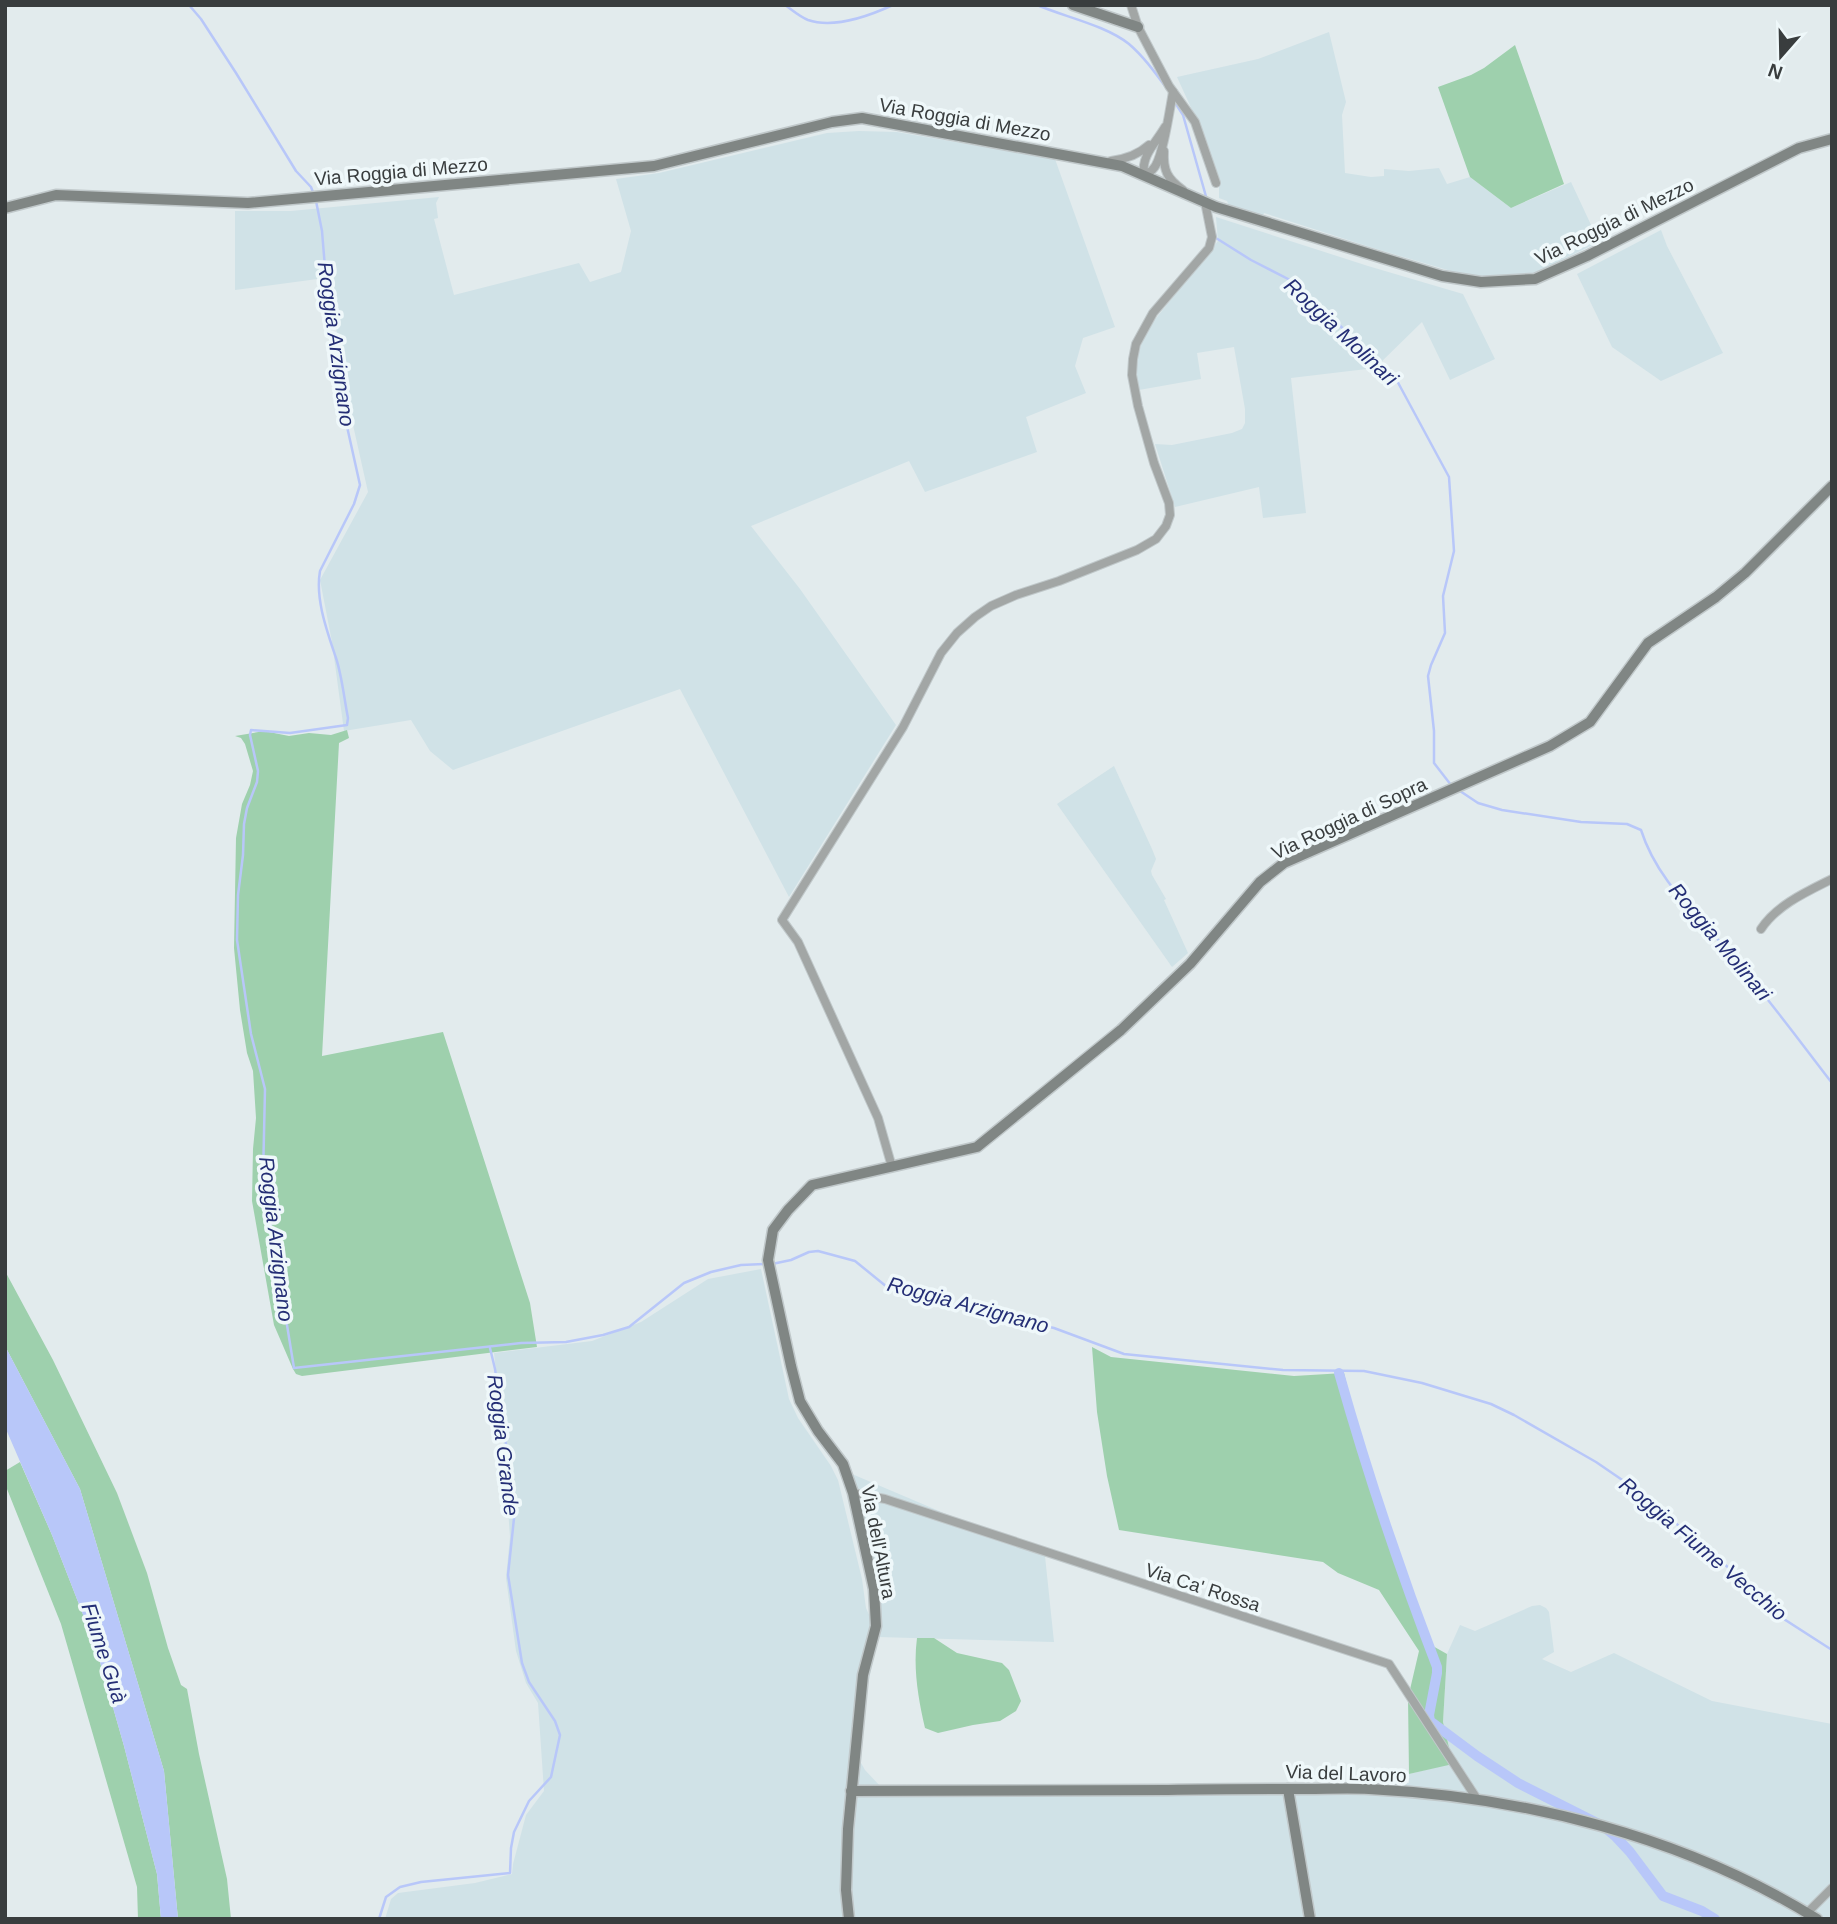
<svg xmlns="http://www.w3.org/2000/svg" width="1837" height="1924" font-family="Arial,sans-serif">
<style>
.built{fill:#d0e2e7}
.green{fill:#9ed0ad}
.water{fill:#b8c7f9}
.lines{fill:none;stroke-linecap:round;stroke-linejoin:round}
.stream{stroke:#b8c7f9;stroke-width:2.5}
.canal{stroke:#b8c7f9;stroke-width:10}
.street-casing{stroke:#c0c8ca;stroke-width:10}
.secondary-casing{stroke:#c0c8ca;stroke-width:13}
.street{stroke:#a2a6a5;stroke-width:8}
.secondary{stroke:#808684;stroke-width:10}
.labels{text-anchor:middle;stroke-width:7;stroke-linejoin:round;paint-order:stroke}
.street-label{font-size:19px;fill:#393d3e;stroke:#eff8fa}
.water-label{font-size:21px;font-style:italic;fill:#242e75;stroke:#eff8fa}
</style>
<rect width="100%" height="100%" fill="#e2ebed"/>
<g class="built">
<path d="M1329,32L1346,102L1342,115L1345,173L1371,177L1384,176V169L1409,171L1439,168L1447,184L1470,177L1511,208L1571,182L1599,242L1533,274L1506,280L1478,279L1373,248L1264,213L1262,218L1230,208L1227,201L1219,198V181L1204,136L1177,77L1258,59Z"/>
<path d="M859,131L897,132L1055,159L1115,327L1083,338L1075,366L1086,393L1026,417L1037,452L925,492L909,461L751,526L800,589L896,725L789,897L680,689L453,770L430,751L411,720L344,731L332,642L320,580L368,492L353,425L340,347L325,278L235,290V211H291L439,197L436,203L438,218L434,219L454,295L579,263L590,282L621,272L631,231L616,179L659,173L827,133Z"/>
<path d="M1216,217L1368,266L1463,294L1495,359L1450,380L1422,322L1375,368L1291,378L1306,513L1263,518L1259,487L1175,507L1155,444L1172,445L1232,433L1242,429L1245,423V409L1234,347L1197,353L1201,379L1139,390L1136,372L1137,358L1142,342L1153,322L1218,241Z"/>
<path d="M1661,230L1667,246L1723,353L1661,381L1612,347L1577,274Z"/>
<path d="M1114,766L1152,849L1156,859L1151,871L1152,875L1166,899L1164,900L1188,953L1172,967L1057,804Z"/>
<path d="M761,1269L789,1399L798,1418L831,1466L838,1480L862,1579L866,1608L878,1635L882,1622L877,1576L852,1474L1045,1556L1054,1642L878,1637L868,1684L862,1729L861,1763L865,1770L881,1787H1351L1409,1783V1774L1453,1763L1443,1722L1447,1654L1460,1625L1475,1631L1532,1606L1540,1605L1546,1608L1549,1612L1554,1652L1542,1659L1571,1672L1614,1653L1712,1701L1832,1724V1919H385L391,1899L398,1893L475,1883L512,1874L513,1864L526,1815L544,1791L538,1703L526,1683L516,1651L506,1578L510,1537L503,1438L494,1353L592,1341L641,1322L708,1279Z"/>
</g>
<g class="green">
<path d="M1515,45L1564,184L1511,208L1470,177L1438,87L1471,75L1484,68Z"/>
<path d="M347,730L349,738L339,743L322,1056L443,1032L530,1303L537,1347L302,1376L296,1374L293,1369L274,1325L252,1201L253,1149L256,1118L253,1071L247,1053L240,1010L234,948L236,838L242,804L250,785L253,771L245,744L241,738L235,736L264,731L289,736L309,733L331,735Z"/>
<path d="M5,1271L53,1360L117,1493L147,1573L168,1648L181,1685L187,1689L199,1754L227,1879L231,1919H178L164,1771L80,1489L5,1346Z"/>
<path d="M1092,1347L1111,1357L1294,1376L1344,1373L1365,1460L1431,1645L1447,1654L1443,1722L1453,1764L1409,1774L1408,1698L1419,1651L1379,1590L1338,1573L1323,1562L1119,1530L1107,1476L1097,1412Z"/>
<path d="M20,1462L52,1535L96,1648L124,1746L157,1874L161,1919H138L137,1887L61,1624L5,1484V1471Z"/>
<path d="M917,1638H934L957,1653L1002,1663L1009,1670L1021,1701L1016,1711L1000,1721L973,1725L938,1733L925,1728C918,1698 913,1668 917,1638Z"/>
</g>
<path class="water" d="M5,1346L80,1489L164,1771L178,1919H161L157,1874L124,1746L96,1648L52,1535L5,1427Z"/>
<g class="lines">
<g class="stream">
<path d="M189,5L201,19L236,73L296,171L311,187L314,195"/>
<path d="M785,5C792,10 800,17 808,20C834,29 869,16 893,5"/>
<path d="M1037,5C1065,17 1105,25 1129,44C1143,56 1154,71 1165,86"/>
<path d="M1174,101L1183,115L1207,200"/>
<path d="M316,201L322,231L331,341L338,386L360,485L354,504L320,571C315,599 327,631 336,658C342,676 344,698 348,718L347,725L290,733L251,730L250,735L258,771L257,782L247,808L244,824L243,855L238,895L237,940L251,1034L265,1089L263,1178L294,1368L521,1343L566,1342L603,1335L629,1327L684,1283L711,1272L741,1265L766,1264"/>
<path d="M1215,234L1216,238L1251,260L1292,281L1395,377L1449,477L1454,551L1443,596L1445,633L1431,665L1428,676L1434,731V763L1451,785"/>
<path d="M1460,791L1478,803L1502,810L1581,822L1627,824L1641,830C1657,880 1695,912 1728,951C1765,994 1798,1039 1832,1083"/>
<path d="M772,1264L791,1260L809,1252L818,1251L855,1261L887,1287L930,1300L1054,1328L1124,1354L1283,1370L1364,1371L1422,1383L1491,1404L1514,1415L1596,1462L1634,1488L1749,1585L1773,1612L1832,1650"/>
<path d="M379,1919L386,1897L400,1887L421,1882L510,1873L511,1848L514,1832L529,1801L551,1777L560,1735L555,1721L529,1682L522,1663L508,1575L515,1509L512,1492L507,1482V1451L495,1369L490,1348"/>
</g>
<path class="canal" d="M1339,1373C1367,1472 1400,1571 1437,1667V1673L1429,1715L1430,1721L1477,1756L1518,1783L1603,1826L1616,1837L1630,1852L1663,1896L1702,1911L1715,1919"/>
<g class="street-casing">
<g id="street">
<path d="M1131,5L1138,27L1169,86L1195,122L1216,183"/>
<path d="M1165,127C1156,143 1141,155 1144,175C1146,174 1152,171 1153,169C1163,160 1170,107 1173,92"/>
<path d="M1164,151C1163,170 1167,179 1183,190"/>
<path d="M1111,161C1126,159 1138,155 1149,145"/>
<path d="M1761,929C1777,905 1806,892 1832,879"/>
<path d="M892,1167L878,1118L798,942L782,920L903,727L941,653L957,633L975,617L991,606L1016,595L1059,581L1137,550L1156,539L1166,526L1170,515L1169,503L1154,463L1138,406L1132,375L1133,359L1136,344L1153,313L1209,248L1212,237L1205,202"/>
<path d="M853,1493L885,1499L1389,1664L1477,1799"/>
<path d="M1807,1913L1832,1888"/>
</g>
</g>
<g class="secondary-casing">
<g id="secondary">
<path d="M1073,5L1138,27"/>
<path d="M5,208L56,195L248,203L654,166L832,122L862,118L1122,166L1216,207L1442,276L1481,282L1535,279L1587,256L1799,148L1832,139"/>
<path d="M1288,1789L1310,1919"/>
<path d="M851,1791C957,1791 1063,1791 1168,1790C1214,1789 1260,1789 1306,1789C1327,1789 1348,1788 1369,1789C1525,1797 1683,1836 1817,1919"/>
<path d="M849,1919L846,1890L848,1829L863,1675L876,1626L874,1589L853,1493L843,1464L818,1431L800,1401L791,1366L768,1260L773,1230L788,1210L812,1185L977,1147L1121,1030L1190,964L1260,882L1284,863L1550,746L1590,722L1648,643L1716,597L1745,573L1832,486"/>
</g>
</g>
<use href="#street" class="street"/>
<use href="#secondary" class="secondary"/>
</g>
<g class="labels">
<g class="street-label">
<text transform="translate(965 119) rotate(10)" y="7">Via Roggia di Mezzo</text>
<text transform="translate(401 171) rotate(-5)" y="7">Via Roggia di Mezzo</text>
<text transform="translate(1614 221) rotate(-26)" y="7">Via Roggia di Mezzo</text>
<text transform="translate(1349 818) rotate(-25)" y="7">Via Roggia di Sopra</text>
<text transform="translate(879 1542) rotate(79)" y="7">Via dell'Altura</text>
<text transform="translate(1203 1587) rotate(18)" y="7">Via Ca' Rossa</text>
<text transform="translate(1346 1773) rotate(2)" y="7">Via del Lavoro</text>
</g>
<g class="water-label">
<text transform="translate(1341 332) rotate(43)" y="7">Roggia Molinari</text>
<text transform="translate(336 344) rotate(82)" y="7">Roggia Arzignano</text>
<text transform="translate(1720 942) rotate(50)" y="7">Roggia Molinari</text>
<text transform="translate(276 1239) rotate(83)" y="7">Roggia Arzignano</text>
<text transform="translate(968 1305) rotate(15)" y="7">Roggia Arzignano</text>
<text transform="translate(503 1445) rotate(83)" y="7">Roggia Grande</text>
<text transform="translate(1703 1549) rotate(40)" y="7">Roggia Fiume Vecchio</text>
<text transform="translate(104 1653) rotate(72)" y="7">Fiume Guà</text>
</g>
</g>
<rect width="1837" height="1924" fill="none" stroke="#393d3e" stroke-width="14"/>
<g transform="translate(1781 56) rotate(200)" stroke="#eff8fa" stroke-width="5" paint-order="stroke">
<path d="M0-5L12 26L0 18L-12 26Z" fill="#393d3e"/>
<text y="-10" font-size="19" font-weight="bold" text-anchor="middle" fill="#393d3e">N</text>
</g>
</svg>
